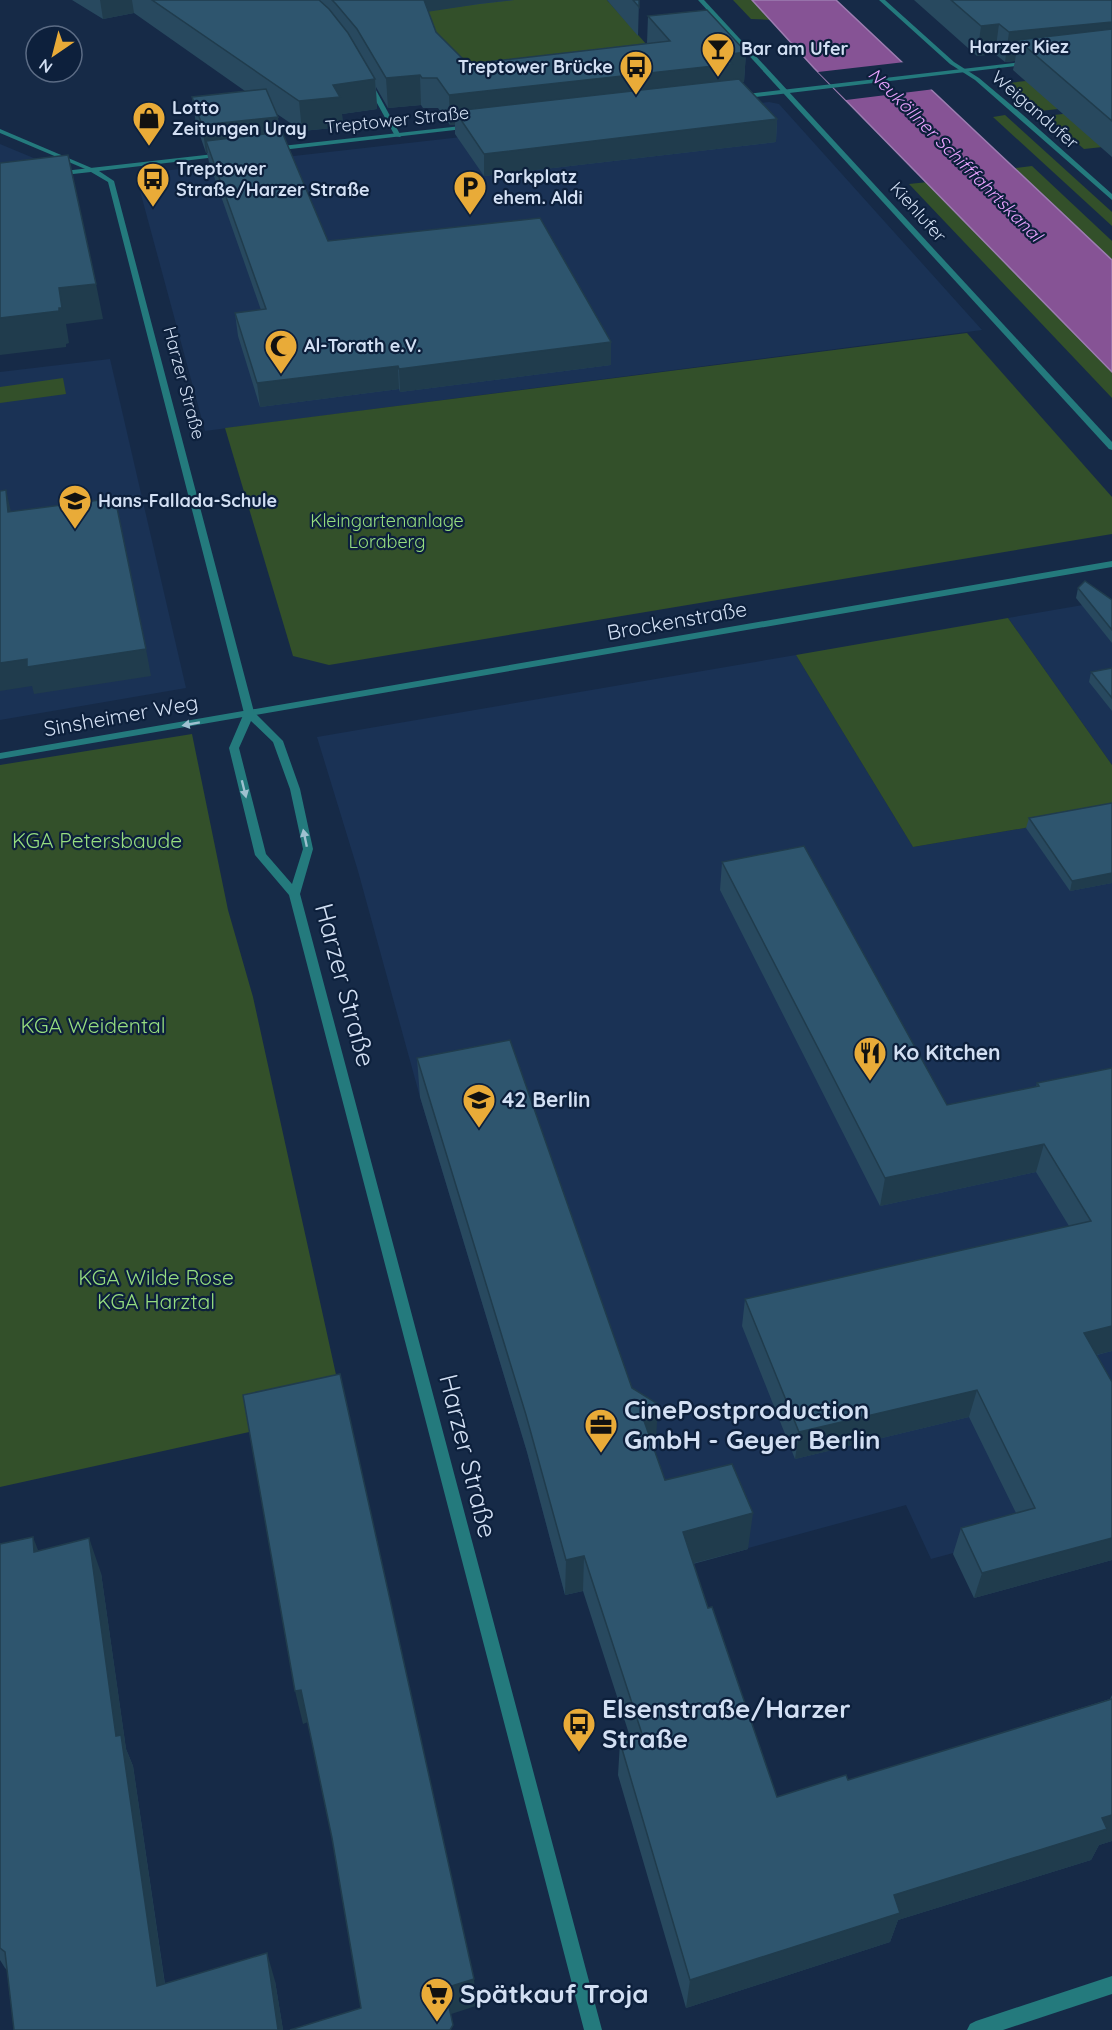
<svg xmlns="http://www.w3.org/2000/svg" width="1112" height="2030" font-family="Quicksand,sans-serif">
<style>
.built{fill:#1a3255}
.green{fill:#33502a}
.water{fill:#865395;stroke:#9d7db1;stroke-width:1.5}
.pier{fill:#162a47}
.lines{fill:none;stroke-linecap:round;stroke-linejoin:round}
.minor{fill:#247a7d;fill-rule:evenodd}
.tertiary{fill:#247a7d;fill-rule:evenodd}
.wall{fill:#28495f}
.shaded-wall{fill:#203c4d}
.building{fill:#2e556e;stroke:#203c4d;stroke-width:1.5}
.oneway{fill:#9ec1d0}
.labels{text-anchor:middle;stroke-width:4.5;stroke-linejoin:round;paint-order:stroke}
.far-neighbourhood-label{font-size:18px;font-weight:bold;fill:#d2dff3;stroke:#0d203c}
.far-poi-label{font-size:18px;font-weight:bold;fill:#d2dff3;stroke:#0d203c;text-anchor:start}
.far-street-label{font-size:18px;fill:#d2dff3;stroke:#0d203c}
.far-water-label{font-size:18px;font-style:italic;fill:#eaa3ff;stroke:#0d203c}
.far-park-label{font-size:18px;fill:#96dd7f;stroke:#0d203c}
.street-label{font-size:21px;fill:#d2dff3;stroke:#0d203c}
.park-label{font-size:21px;fill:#96dd7f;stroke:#0d203c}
.poi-label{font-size:21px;font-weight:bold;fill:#d2dff3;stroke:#0d203c;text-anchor:start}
.near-street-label{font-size:26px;fill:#d2dff3;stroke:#0d203c}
.near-poi-label{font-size:26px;font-weight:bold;fill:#d2dff3;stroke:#0d203c;text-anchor:start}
</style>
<rect width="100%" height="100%" fill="#162a47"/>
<g class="built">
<path d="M769,102L779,104L982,330L205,431L136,176L145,173Z"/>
<path d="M0,144L36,159L0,176Z"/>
<path d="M110,359L186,688L0,720V372Z"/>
<path d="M1112,600V765L1008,618Z"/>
<path d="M796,655L913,847L1112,813V1510L931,1559L906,1505L679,1567L565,1595L527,1452L420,1097L358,871L317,737Z"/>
</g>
<g class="green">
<path d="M503,0H607L647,45L471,94L386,17Z"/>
<path d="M733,0H752L772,20L751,19Z"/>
<path d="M1026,81L1112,103L1040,111L1008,83Z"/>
<path d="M1112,108V146L1084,149L1046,116Z"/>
<path d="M1005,115L1112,212V226L993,117Z"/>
<path d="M1032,166L1112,241V260L1015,168Z"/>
<path d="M928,182L1112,372V398L909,184Z"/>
<path d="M967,333L1112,497V534L329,665L293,656L225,428Z"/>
<path d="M63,378L66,394L0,403V387Z"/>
<path d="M1008,618L1112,765V813L913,847L796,655Z"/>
<path d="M192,734L228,910L253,997L344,1411L0,1487V765Z"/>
</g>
<path class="water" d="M752,0H836L1112,260V372L814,68Z"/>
<path class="pier" d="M905,62L935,89L846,100L818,72Z"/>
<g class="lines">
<g class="minor">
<path d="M698,0H704L1112,442V450L1109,449Z"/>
<path d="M879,0H885L954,62L979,78L1023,115L1112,194V200L975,80L950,64Z"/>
<path d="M368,79L371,81L401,136L400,137L395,136L365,81Z"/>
<path d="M0,129L94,169L95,170L90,171L0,133Z"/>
<path d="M1112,561V567L0,759V753Z"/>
<path d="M1112,1976V1994L1003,2030H967L970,2024L976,2021Z"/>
</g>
<g class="tertiary">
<path d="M1030,61L1032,64L738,99L735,97L738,95Z"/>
<path d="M470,125L472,126V128L273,151L270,149L273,147Z"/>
<path d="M223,153L226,155L225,156L99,171L114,181L254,712L283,741L300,789L313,849L300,894L602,2030H584L289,895L255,855L229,748L244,713L108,182L91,172L55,176L52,174L55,172ZM251,721L273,742L290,789L303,849L292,884L266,854L239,748Z"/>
</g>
</g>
<g class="wall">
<path d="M72,0H514L479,4L428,11L436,32L468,64L647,43L648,16L746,52L744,82H742L777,119L776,142L484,176L455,134V125H450L438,108H423L421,105L388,108L376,87L377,109L342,114L343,127L302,131L277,114L280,132L328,241L611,342V365L400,392L399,389L260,407L238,336L235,313L261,310L209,162L207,153H206L196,124L192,97L245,91L134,13L103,19Z"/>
<path d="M607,0H639L638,36Z"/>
<path d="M914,0H1112V157L1013,70L1015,61L1005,62L995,54L977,56Z"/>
<path d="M1078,588L1112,600V643L1076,598Z"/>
<path d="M1112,668V711L1089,682L1091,672Z"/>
<path d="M1112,803V883L1070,891L1026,828L1029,818Z"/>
<path d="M722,862L947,1105L1036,1087L1037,1083L1112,1068V1351L1097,1355L1112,1560L974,1598L953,1554L961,1528L1016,1513L969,1417L795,1459L742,1326L745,1299L1069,1226L1036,1172L880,1206L720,890Z"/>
<path d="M417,1058L632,1388L656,1441L652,1444L665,1480L748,1549L693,1564L708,1608L777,1797L848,1780L1110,1699L1112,1695V1841L1099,1845L1091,1860L898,1920L890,1942L686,2008L618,1775L620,1742L631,1740L583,1591L565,1595L527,1452L420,1097Z"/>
<path d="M0,1543L1,1544L38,1551L101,1573L126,1749L133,1766L165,1984L275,1981L283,2030H14L7,1970L5,1968L0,1960Z"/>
</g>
<g class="shaded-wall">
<path d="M100,0H132L134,13L103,19Z"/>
<path d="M419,0H514L479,4L420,13Z"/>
<path d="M1112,22V50L1018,40L1015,61L1005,62L1009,32Z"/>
<path d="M999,24L995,54L977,56L981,26Z"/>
<path d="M746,52L744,82L455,111V125H450L449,95L723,55Z"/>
<path d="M420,75L421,105L388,108L386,78Z"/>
<path d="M375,79L377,109L342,114L343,127L302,131L299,101L333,85Z"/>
<path d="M278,117L281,145L206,141L208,153H206L202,125Z"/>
<path d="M777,119L776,142L484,176V154Z"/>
<path d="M96,284L103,319L66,324L69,343L66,344V347L0,355V318L59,288Z"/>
<path d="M611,342V365L400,392L399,369Z"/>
<path d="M398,366L399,389L260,407L257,383Z"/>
<path d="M6,490L12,516L8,512Z"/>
<path d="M146,649L151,676L34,694L32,686L0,691V663L27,659Z"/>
<path d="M1112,873V883L1070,891L1072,881Z"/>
<path d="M1044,1144L1036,1172L880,1206L885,1178Z"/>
<path d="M1112,1326V1351L1075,1360L1084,1333Z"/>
<path d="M977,1390L969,1417L795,1459L799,1432Z"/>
<path d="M658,1404L656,1441L641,1455L643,1418Z"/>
<path d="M753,1513L748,1549L679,1567L683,1532Z"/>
<path d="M33,1537L46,1571L34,1552Z"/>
<path d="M89,1538L101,1573L126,1749L133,1766L169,2013L157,1986L116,1736Z"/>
<path d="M1112,1538V1560L974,1598L982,1573Z"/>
<path d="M584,1556L583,1591L565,1595L566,1560Z"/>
<path d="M301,1690L308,1722L303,1724L295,1691Z"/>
<path d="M1112,1815V1841L1099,1845L1091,1860L898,1920L890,1942L686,2008L690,1980L894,1895Z"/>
<path d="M267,1953L275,1981L283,2030H278Z"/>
<path d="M474,1979L476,2006L448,2015L445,1988Z"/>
</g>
<g class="building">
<path d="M152,0H319L329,9L348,33L375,79L333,85L340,97L299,101Z"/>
<path d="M332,0H424L436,32L468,64L670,41L648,16L707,10L746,52L723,55L732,64L449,95L437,78H422L420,75L386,78L357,29L336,4Z"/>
<path d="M633,0H639V7Z"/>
<path d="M951,0H1112V22L1009,32L999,24L981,26Z"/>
<path d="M1112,29V121L1018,40Z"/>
<path d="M739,79L777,119L484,154L455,111Z"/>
<path d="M266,89L278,117L202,125L192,97Z"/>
<path d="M282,132L328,241L540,218L611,342L399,369L398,366L257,383L235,313L266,309L206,141Z"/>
<path d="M68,155L96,284L59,288L62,308H59V311L0,318V163Z"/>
<path d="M6,490L8,512L115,498L146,649L27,667V659L0,663V491Z"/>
<path d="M1085,581L1112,600V630L1078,588Z"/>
<path d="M1112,668V698L1091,672Z"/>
<path d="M1112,803V873L1072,881L1029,818Z"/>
<path d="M804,846L947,1105L1039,1086L1037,1083L1112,1068V1326L1084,1333L1112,1382V1538L982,1573L961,1528L1035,1508L977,1390L799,1432L745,1299L1091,1221L1044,1144L885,1178L722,862Z"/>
<path d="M510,1040L632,1388L658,1404L643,1418L665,1480L732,1464L753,1513L683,1532L708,1608L712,1607L777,1797L846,1775L848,1780L1112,1699V1815L1102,1818L1107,1829L894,1895L900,1913L690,1980L620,1742L643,1737L584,1556L566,1560L526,1415L417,1058Z"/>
<path d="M340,1374L474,1979L445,1988L453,2025L450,2030H290L361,2008L332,1838L301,1690L295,1691L243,1395Z"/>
<path d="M33,1537L34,1552L89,1538L116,1736L121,1735L157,1986L267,1953L278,2030H14L5,1952L0,1948V1544Z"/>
</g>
<defs><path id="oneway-solid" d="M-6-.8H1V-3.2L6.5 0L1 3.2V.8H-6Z" transform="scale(1.5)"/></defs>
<g class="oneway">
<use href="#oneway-solid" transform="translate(191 724) rotate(170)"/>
<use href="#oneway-solid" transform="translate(244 789) rotate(76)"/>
<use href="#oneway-solid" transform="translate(305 838) rotate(-102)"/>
</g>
<defs>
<g id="bar-pin" transform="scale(1.725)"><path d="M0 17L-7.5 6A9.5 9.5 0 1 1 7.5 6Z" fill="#e9ab38" stroke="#0d203c"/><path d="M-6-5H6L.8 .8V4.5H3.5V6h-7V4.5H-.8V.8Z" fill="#111"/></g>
<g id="bus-pin" transform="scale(1.725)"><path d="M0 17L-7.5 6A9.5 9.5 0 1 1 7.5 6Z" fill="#e9ab38" stroke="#0d203c"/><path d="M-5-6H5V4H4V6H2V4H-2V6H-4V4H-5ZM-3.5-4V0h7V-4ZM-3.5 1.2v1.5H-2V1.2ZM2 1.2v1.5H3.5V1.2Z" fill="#111"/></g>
<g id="shop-pin" transform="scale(1.725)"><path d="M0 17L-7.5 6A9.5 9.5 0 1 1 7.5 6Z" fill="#e9ab38" stroke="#0d203c"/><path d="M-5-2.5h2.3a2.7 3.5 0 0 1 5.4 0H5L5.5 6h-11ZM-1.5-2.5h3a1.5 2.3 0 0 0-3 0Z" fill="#111"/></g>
<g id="parking-pin" transform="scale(1.725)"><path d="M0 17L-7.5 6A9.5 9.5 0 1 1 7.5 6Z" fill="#e9ab38" stroke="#0d203c"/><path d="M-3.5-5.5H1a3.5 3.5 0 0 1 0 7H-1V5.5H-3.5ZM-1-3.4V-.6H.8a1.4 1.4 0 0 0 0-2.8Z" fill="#111"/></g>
<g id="mosque-pin" transform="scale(1.725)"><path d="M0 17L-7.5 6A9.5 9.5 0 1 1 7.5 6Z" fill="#e9ab38" stroke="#0d203c"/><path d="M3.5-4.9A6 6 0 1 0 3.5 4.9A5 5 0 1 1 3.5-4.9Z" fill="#111"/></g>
<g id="school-pin" transform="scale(1.725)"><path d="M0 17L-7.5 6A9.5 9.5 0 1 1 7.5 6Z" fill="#e9ab38" stroke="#0d203c"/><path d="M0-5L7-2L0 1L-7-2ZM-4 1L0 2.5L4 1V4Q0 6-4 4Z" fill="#111"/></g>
<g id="restaurant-pin" transform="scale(1.725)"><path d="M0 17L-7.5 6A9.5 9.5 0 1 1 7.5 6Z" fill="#e9ab38" stroke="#0d203c"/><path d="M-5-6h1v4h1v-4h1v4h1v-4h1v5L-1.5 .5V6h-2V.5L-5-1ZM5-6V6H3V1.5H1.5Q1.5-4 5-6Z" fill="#111"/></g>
<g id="university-pin" transform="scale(1.725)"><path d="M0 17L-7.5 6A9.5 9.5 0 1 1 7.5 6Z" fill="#e9ab38" stroke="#0d203c"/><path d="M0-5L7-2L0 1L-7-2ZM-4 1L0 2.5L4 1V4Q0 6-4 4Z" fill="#111"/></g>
<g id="office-pin" transform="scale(1.725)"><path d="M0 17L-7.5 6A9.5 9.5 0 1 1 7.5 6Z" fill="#e9ab38" stroke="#0d203c"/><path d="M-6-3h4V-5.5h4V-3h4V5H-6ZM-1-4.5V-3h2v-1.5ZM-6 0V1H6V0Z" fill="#111"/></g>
<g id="supermarket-pin" transform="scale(1.725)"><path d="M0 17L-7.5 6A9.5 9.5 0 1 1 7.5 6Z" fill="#e9ab38" stroke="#0d203c"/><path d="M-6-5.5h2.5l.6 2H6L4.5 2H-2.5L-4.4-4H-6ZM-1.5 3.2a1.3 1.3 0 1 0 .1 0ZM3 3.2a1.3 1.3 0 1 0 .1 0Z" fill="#111"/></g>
</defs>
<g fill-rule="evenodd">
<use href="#bar-pin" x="718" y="49"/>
<use href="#bus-pin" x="636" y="67"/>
<use href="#shop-pin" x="149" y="118"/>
<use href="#bus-pin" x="153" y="179"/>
<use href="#parking-pin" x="470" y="187"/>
<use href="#mosque-pin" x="281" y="346"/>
<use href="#school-pin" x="75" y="501"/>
<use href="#restaurant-pin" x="870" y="1053"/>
<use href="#university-pin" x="479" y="1100"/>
<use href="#office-pin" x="601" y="1425"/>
<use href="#bus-pin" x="579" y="1724"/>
<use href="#supermarket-pin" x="437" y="1994"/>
</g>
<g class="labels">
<g class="far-neighbourhood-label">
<text x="1019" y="53">Harzer Kiez</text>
</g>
<g class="far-poi-label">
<text x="741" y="55">Bar am Ufer</text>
<text x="613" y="73" text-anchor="end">Treptower Brücke</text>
<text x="172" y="114">Lotto<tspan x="172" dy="21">Zeitungen Uray</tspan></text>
<text x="176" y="175">Treptower<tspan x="176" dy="21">Straße/Harzer Straße</tspan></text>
<text x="493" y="183">Parkplatz<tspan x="493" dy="21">ehem. Aldi</tspan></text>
<text x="304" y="352">Al-Torath e.V.</text>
<text x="98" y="507">Hans-Fallada-Schule</text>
</g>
<g class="far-street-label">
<text transform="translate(1035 110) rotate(41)" y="6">Weigandufer</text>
<text transform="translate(397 120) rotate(-6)" y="6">Treptower Straße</text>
<text transform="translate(918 212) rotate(48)" y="6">Kiehlufer</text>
<text transform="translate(184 383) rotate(75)" y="6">Harzer Straße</text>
</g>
<g class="far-water-label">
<text transform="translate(955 155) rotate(45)" y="6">Neuköllner Schifffahrtskanal</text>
</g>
<g class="far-park-label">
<text x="387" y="527">Kleingartenanlage<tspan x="387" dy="21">Loraberg</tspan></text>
</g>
<g class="street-label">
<text transform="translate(677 621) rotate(-10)" y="7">Brockenstraße</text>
<text transform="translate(121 716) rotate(-10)" y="7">Sinsheimer Weg</text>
</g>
<g class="park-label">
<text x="97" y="848">KGA Petersbaude</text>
<text x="93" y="1033">KGA Weidental</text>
<text x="156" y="1285">KGA Wilde Rose<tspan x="156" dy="24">KGA Harztal</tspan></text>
</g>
<g class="poi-label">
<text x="893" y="1060">Ko Kitchen</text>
<text x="502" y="1107">42 Berlin</text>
</g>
<g class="near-street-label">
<text transform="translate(345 985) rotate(75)" y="9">Harzer Straße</text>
<text transform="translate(468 1456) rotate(76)" y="9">Harzer Straße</text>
</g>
<g class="near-poi-label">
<text x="624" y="1419">CinePostproduction<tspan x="624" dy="30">GmbH - Geyer Berlin</tspan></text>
<text x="602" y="1718">Elsenstraße/Harzer<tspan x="602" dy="30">Straße</tspan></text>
<text x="460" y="2003">Spätkauf Troja</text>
</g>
</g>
<g transform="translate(54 54) rotate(215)"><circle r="28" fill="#0d203c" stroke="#5c6c85" stroke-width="1.5"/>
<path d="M0-4.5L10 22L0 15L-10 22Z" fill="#e9ab38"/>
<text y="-9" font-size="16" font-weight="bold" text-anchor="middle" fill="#d2dff3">N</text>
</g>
</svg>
